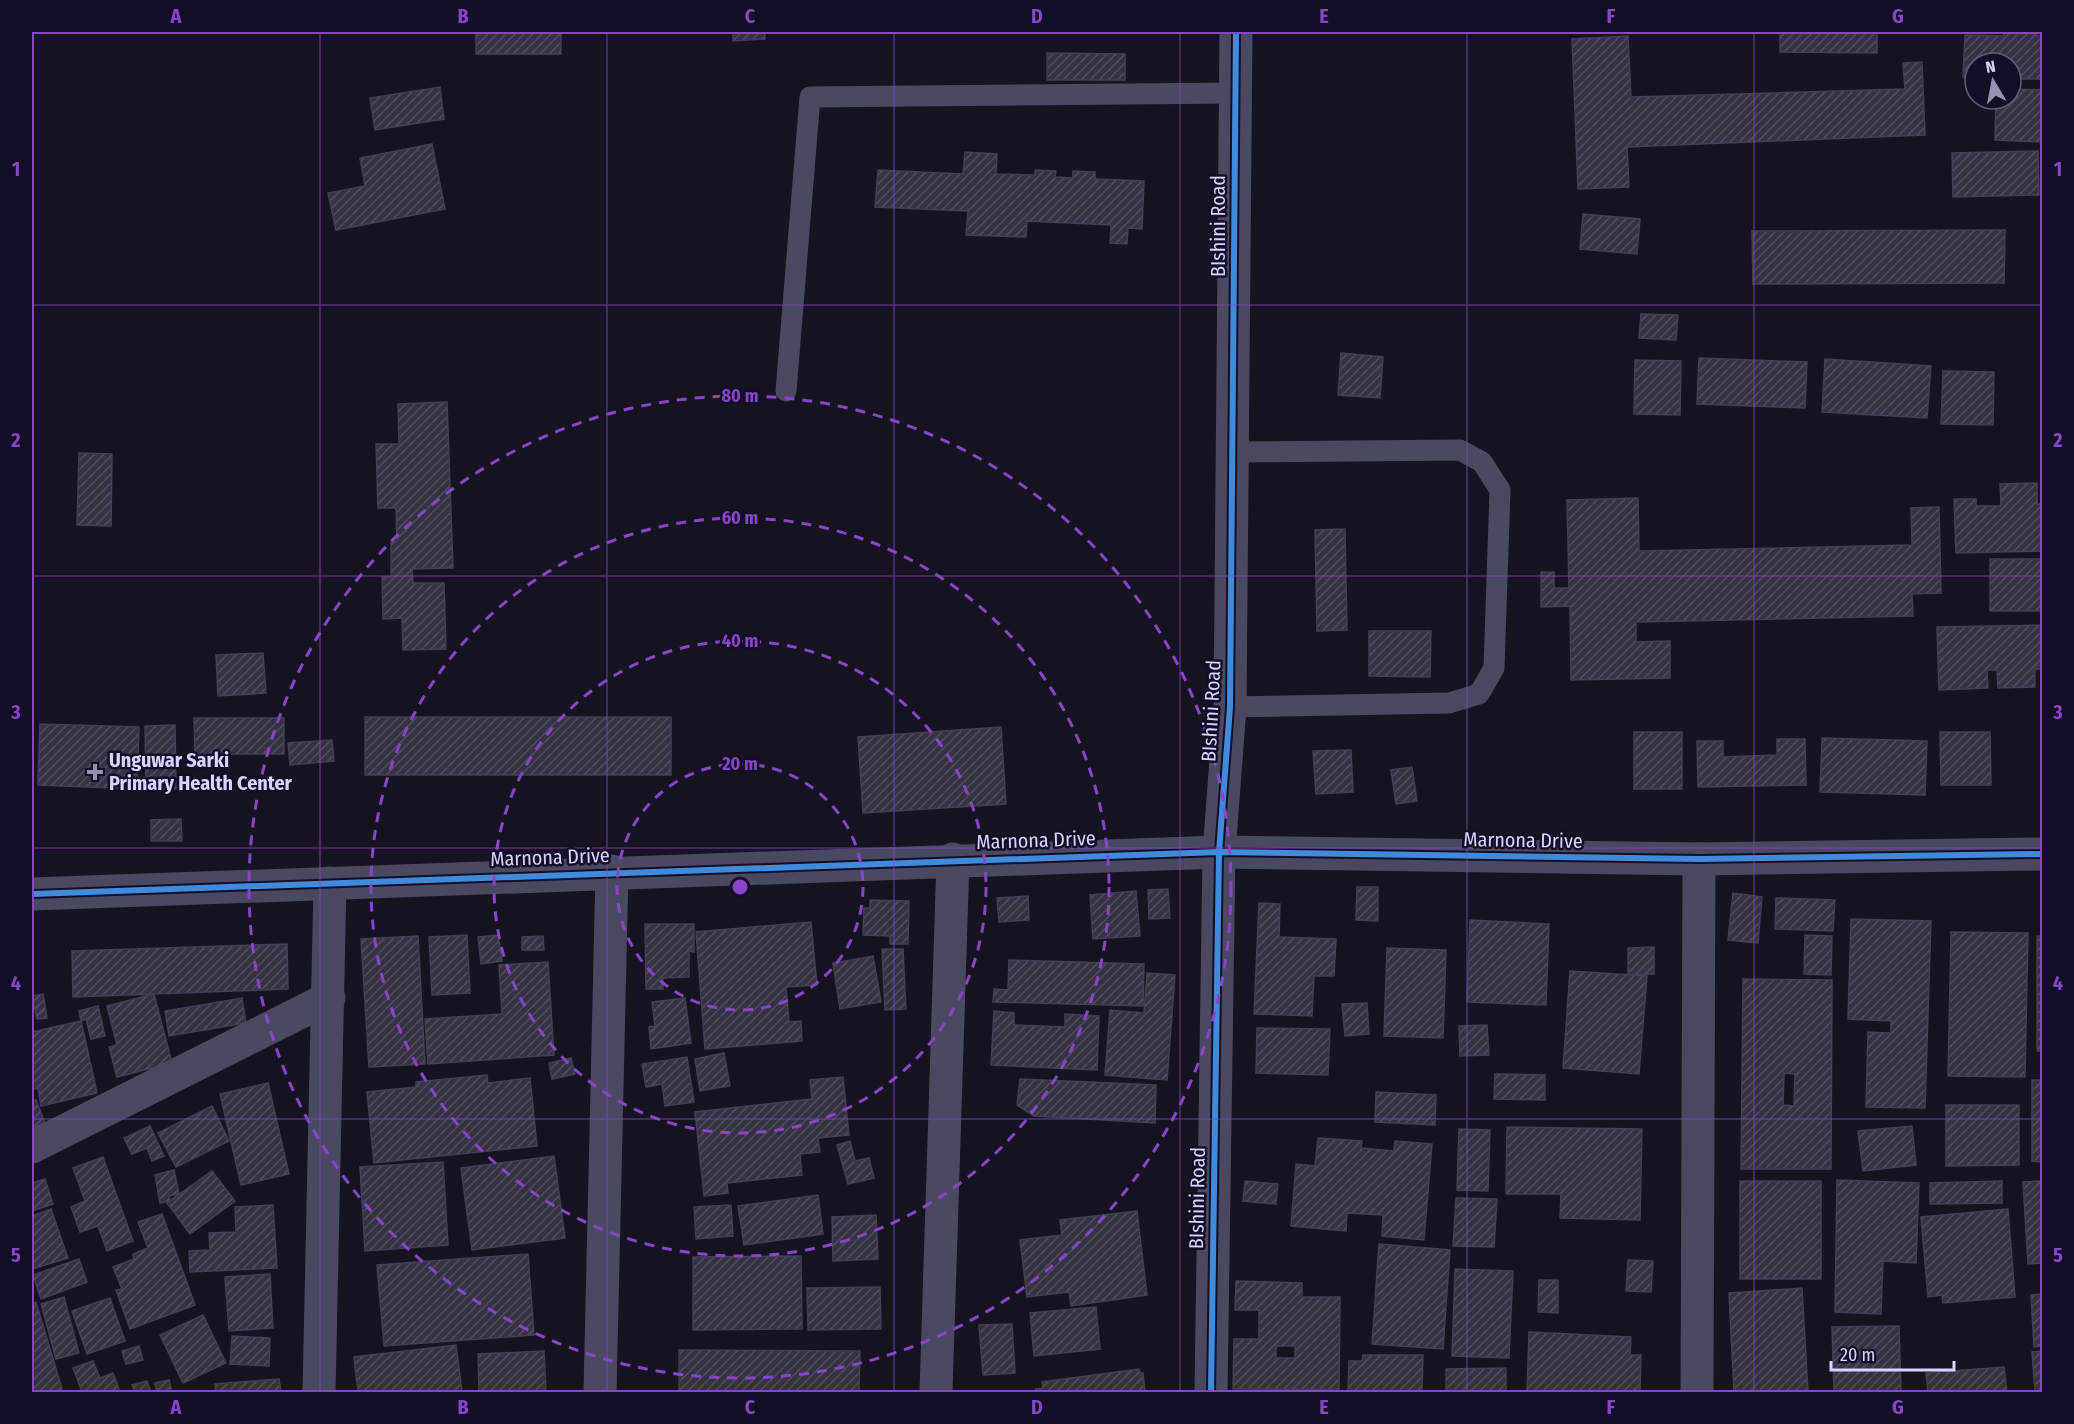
<svg xmlns="http://www.w3.org/2000/svg" width="2074" height="1424" font-family="'Fira Sans Condensed',sans-serif">
<style>
.building{fill:url(#building-hatch);stroke:#433f54;stroke-width:1.5;fill-rule:evenodd}
.lines{fill:none;stroke-linecap:round;stroke-linejoin:round}
.service{stroke:#4a4962;stroke-width:21}
.minor{stroke:#4a4962;stroke-width:33}
.cycleway-casing{stroke:#130f26;stroke-width:10}
.cycleway{stroke:#408adc;stroke-width:6}
.grid{fill:none;stroke:#8945c9;stroke-width:1.5;stroke-opacity:0.55}
.ring{fill:none;stroke:#8945c9;stroke-width:3;stroke-dasharray:10 8}
.poi-dot{fill:#9591b1;stroke:#130f26;stroke-width:2}
.labels{text-anchor:middle;stroke-width:5;stroke-linejoin:round;paint-order:stroke}
.street-label{font-size:20px;fill:#d9d4ff;stroke:#130f26}
.poi-label{font-size:20px;font-weight:bold;fill:#d9d4ff;stroke:#130f26;text-anchor:start}
.centre{fill:#8945c9;stroke:#130f26;stroke-width:3}
.ring-label{font-size:18px;text-anchor:middle;font-weight:bold;fill:#8945c9;stroke:#130f26;stroke-width:5;stroke-linejoin:round;paint-order:stroke}
.neatline{fill:none;stroke:#8945c9;stroke-width:2}
.grid-label{font-size:20px;text-anchor:middle;font-weight:bold;fill:#8945c9}
</style>
<defs>
<pattern id="building-hatch" width="6" height="6" patternUnits="userSpaceOnUse" patternTransform="scale(1.5)"><rect width="6" height="6" fill="#343243"/><path d="M-1 1l2-2M0 6l6-6M5 7l2-2" fill="none" stroke="#514f5f"/></pattern>
</defs>
<rect width="100%" height="100%" fill="#161421"/>
<g class="building">
<rect x="476" y="32" width="85" height="22"/>
<path d="M733,32H765V39L733,41Z"/>
<path d="M1780,32H1877V53L1780,52Z"/>
<path d="M2004,32H2037V36H2042V79H2011V63H1975V78L1963,77L1965,35L2004,36Z"/>
<path d="M1628,36L1631,97L1905,89L1903,63L1922,62L1925,135L1627,147L1629,187L1578,189L1572,39Z"/>
<path d="M1047,53L1125,54V80H1047Z"/>
<path d="M440,87L444,119L375,130L370,98Z"/>
<path d="M2011,89L2042,90V142L1995,140L1996,99H2011Z"/>
<path d="M432,144L445,209L336,230L328,193L365,186L360,158Z"/>
<path d="M2038,151L2039,195L1953,197L1952,153Z"/>
<path d="M965,152L997,154L996,174L1035,175V170L1056,171L1055,177L1073,178V171L1095,172V179L1144,181L1142,229L1128,228L1127,244L1110,243L1111,225L1027,221L1026,237L966,235L968,211L875,207L878,170L963,174Z"/>
<path d="M1583,214L1640,219L1637,254L1580,249Z"/>
<path d="M2005,230L2004,283L1753,284L1752,231Z"/>
<path d="M1641,314L1678,315L1676,340L1639,338Z"/>
<path d="M1341,353L1383,357L1380,398L1338,395Z"/>
<path d="M1699,358L1807,362L1805,408L1697,404Z"/>
<path d="M1825,359L1931,366L1927,418L1822,412Z"/>
<path d="M1635,360L1681,361L1680,415L1634,414Z"/>
<path d="M1943,371L1994,372L1993,425L1941,424Z"/>
<path d="M447,402L453,568L412,569L413,583H444L446,649L403,650L402,618L383,619L382,577H391V542L397,541L396,508H378L376,444H399L398,404Z"/>
<path d="M79,453L112,454L111,526L77,525Z"/>
<path d="M2037,483V504H2042V551L1956,553L1954,499H1976V506H2001L2000,484Z"/>
<path d="M1638,498L1639,551L1912,545L1911,508L1939,507L1941,593L1912,594L1913,616L1636,622V642L1670,641V678L1571,680L1570,606L1541,607V572H1554V588H1569L1567,500Z"/>
<path d="M1345,529L1347,630L1317,631L1315,530Z"/>
<rect x="1990" y="559" width="52" height="52"/>
<path d="M2042,625V669H2035V687L1998,688L1997,670H1987L1988,688L1939,690L1937,627Z"/>
<path d="M1369,631H1431L1430,677L1369,676Z"/>
<path d="M263,653L266,693L218,696L216,655Z"/>
<rect x="365" y="717" width="306" height="58"/>
<path d="M194,718H284V754H195Z"/>
<path d="M40,724L139,727L137,789L38,785Z"/>
<path d="M175,725L176,789L146,790L145,726Z"/>
<path d="M1001,727L1006,804L863,813L858,737Z"/>
<rect x="1634" y="732" width="48" height="57"/>
<path d="M1940,732H1990L1991,785H1941Z"/>
<path d="M1822,738L1927,741L1925,795L1820,792Z"/>
<path d="M1777,739H1805L1806,785L1698,787L1697,741H1723V757L1777,755Z"/>
<path d="M332,740L334,761L290,765L288,743Z"/>
<path d="M1351,750L1353,792L1316,794L1313,751Z"/>
<path d="M1412,767L1417,801L1396,804L1391,770Z"/>
<path d="M181,819L182,841H151V820Z"/>
<path d="M1357,887H1378V921L1356,920Z"/>
<path d="M1168,889L1170,918L1149,919L1148,890Z"/>
<path d="M1136,891L1140,936L1093,939L1090,895Z"/>
<path d="M1733,893L1762,897L1758,943L1728,940Z"/>
<path d="M1028,896L1029,920L999,922L997,898Z"/>
<path d="M1776,898L1835,900L1833,931L1775,929Z"/>
<path d="M870,900L909,901L908,944H890V936L863,935L864,908H870Z"/>
<path d="M1259,903L1280,904L1279,937L1336,939L1334,976H1314L1312,1016L1254,1014Z"/>
<path d="M1851,919L1931,921L1925,1108L1866,1107L1868,1032L1891,1033V1021L1848,1019Z"/>
<path d="M1470,920L1549,924L1546,1005L1467,1002Z"/>
<path d="M811,922L817,985L786,987L789,1022L801,1021L802,1041L705,1049L696,932Z"/>
<path d="M645,924H694V952L689,951V977L663,978V989H646Z"/>
<path d="M1951,932L2028,933L2025,1077L1948,1076Z"/>
<path d="M467,935L470,993L432,995L429,937Z"/>
<path d="M498,935L502,961L481,964L478,937Z"/>
<path d="M1805,935L1832,936L1831,975L1804,974Z"/>
<path d="M418,936L425,1064L369,1067L361,939Z"/>
<path d="M543,936L544,950H522V937Z"/>
<rect x="2037" y="936" width="5" height="115"/>
<path d="M287,944L288,989L73,997L72,951Z"/>
<path d="M1654,947V974L1628,975V948Z"/>
<path d="M1387,948L1446,950L1443,1038L1384,1036Z"/>
<path d="M882,949H903L906,1009L885,1010Z"/>
<path d="M873,956L881,1002L840,1009L833,963Z"/>
<path d="M1009,960L1144,964L1143,1006L993,1002L994,989L1008,990Z"/>
<path d="M548,962L554,1055L428,1064L425,1019L502,1014L499,965Z"/>
<path d="M1570,971L1647,976L1639,1074L1563,1068Z"/>
<path d="M1147,973L1175,975L1167,1080L1105,1075L1110,1010L1144,1013Z"/>
<path d="M1743,979L1832,980L1831,1169H1741ZM1784,1073L1795,1074L1794,1106L1783,1105Z"/>
<path d="M43,994L47,1018L37,1019L32,996Z"/>
<path d="M154,994L172,1063L117,1077L109,1047L117,1045L107,1006Z"/>
<path d="M242,998L246,1023L169,1036L165,1011Z"/>
<path d="M685,998L691,1043L651,1049L649,1027L655,1026L652,1002Z"/>
<path d="M1367,1003L1369,1034L1345,1036L1342,1004Z"/>
<path d="M98,1006L105,1036L91,1039L86,1019L81,1021L79,1011Z"/>
<path d="M994,1011L1014,1013V1025L1065,1027V1014L1099,1016L1097,1070L991,1065Z"/>
<path d="M81,1021L97,1093L41,1106L38,1088L32,1090V1032Z"/>
<path d="M1487,1025L1489,1055L1460,1056L1459,1026Z"/>
<path d="M1257,1028L1330,1029L1328,1075L1256,1073Z"/>
<path d="M724,1053L730,1086L700,1091L695,1059Z"/>
<path d="M687,1057L694,1102L665,1106L662,1084L646,1087L642,1064Z"/>
<path d="M571,1058L575,1074L552,1079L549,1063Z"/>
<path d="M1495,1074L1545,1075V1100L1494,1099Z"/>
<path d="M487,1075L488,1083L530,1078L537,1146L374,1163L367,1092L416,1087V1082Z"/>
<path d="M843,1077L849,1135L818,1138L820,1152L800,1154L802,1175L727,1183L728,1193L704,1196L695,1112L812,1099L810,1080Z"/>
<path d="M1020,1079L1156,1085L1155,1123L1034,1116L1017,1105Z"/>
<path d="M2032,1080H2042V1162L2032,1161Z"/>
<path d="M268,1083L289,1174L241,1185L220,1094Z"/>
<path d="M1376,1092L1436,1095L1435,1125L1375,1122Z"/>
<path d="M36,1100L45,1123L32,1128V1101Z"/>
<path d="M1946,1105H2019V1165L1946,1166Z"/>
<path d="M212,1106L229,1141L176,1167L158,1133Z"/>
<path d="M150,1126L164,1156L152,1161L147,1148L132,1154L124,1138Z"/>
<path d="M1912,1126L1916,1165L1863,1171L1858,1131Z"/>
<path d="M1507,1127L1642,1129L1640,1220L1560,1218L1561,1194H1506Z"/>
<path d="M1459,1129L1490,1130L1488,1191L1457,1190Z"/>
<path d="M1318,1138L1362,1141L1361,1148L1394,1151L1395,1141L1432,1144L1424,1240L1382,1236L1383,1215L1347,1213L1346,1231L1291,1226L1296,1164L1315,1166Z"/>
<path d="M850,1141L855,1161L869,1158L874,1178L848,1184L837,1145Z"/>
<path d="M554,1156L565,1238L472,1250L461,1168Z"/>
<path d="M103,1157L133,1241L107,1251L98,1226L80,1232L71,1207L85,1201L73,1168Z"/>
<path d="M443,1162L448,1245L365,1251L360,1167Z"/>
<path d="M174,1170L179,1194L169,1196L170,1201L160,1203L155,1175Z"/>
<path d="M212,1171L235,1201L190,1234L167,1203Z"/>
<path d="M45,1179L53,1204L32,1211V1183Z"/>
<path d="M1837,1180L1919,1183L1916,1263L1883,1261L1881,1314L1835,1312Z"/>
<path d="M1245,1181L1278,1184L1276,1204L1243,1201Z"/>
<rect x="1740" y="1181" width="81" height="98"/>
<path d="M2002,1181V1203L1930,1204V1183Z"/>
<path d="M2042,1181V1263L2028,1264L2023,1182Z"/>
<path d="M818,1195L823,1234L744,1245L738,1206Z"/>
<path d="M1456,1198L1497,1199L1494,1247L1453,1246Z"/>
<path d="M273,1205L277,1268L190,1272L189,1251L210,1250L209,1233L236,1232L235,1207Z"/>
<path d="M731,1205L733,1236L696,1239L694,1207Z"/>
<path d="M51,1209L68,1258L32,1269V1216Z"/>
<path d="M2008,1209L2015,1297L1943,1303L1942,1295L1928,1297L1921,1217Z"/>
<path d="M1137,1211L1147,1295L1071,1306L1069,1292L1027,1297L1020,1240L1062,1235L1060,1220Z"/>
<path d="M162,1214L195,1305L130,1329L116,1290L122,1289L113,1267L134,1259L133,1254L148,1248L138,1222Z"/>
<path d="M876,1215L878,1259L833,1261L832,1217Z"/>
<path d="M1379,1244L1450,1250L1443,1349L1372,1344Z"/>
<path d="M528,1254L534,1335L384,1346L377,1265Z"/>
<path d="M801,1256L802,1329L693,1330V1257Z"/>
<path d="M79,1259L87,1282L41,1299L33,1275Z"/>
<path d="M1628,1260L1653,1261L1651,1292L1626,1291Z"/>
<path d="M1455,1269L1513,1271L1509,1358L1452,1356Z"/>
<path d="M270,1274L273,1328L229,1331L225,1277Z"/>
<path d="M1539,1280H1558V1313L1538,1312Z"/>
<path d="M1236,1281L1302,1283V1297H1340L1339,1390L1233,1389L1234,1339H1259V1310H1235ZM1276,1346H1295V1358H1276Z"/>
<path d="M880,1287L881,1329L808,1330L807,1288Z"/>
<path d="M1802,1288L1808,1392H1734L1729,1293Z"/>
<path d="M2042,1294V1346L2034,1347L2031,1295Z"/>
<path d="M64,1297L79,1353L56,1359L41,1304Z"/>
<path d="M110,1298L125,1341L87,1354L72,1311Z"/>
<path d="M36,1302L63,1392H32V1304Z"/>
<path d="M1096,1307L1100,1349L1034,1356L1030,1313Z"/>
<path d="M203,1315L226,1363L183,1383L160,1335Z"/>
<path d="M1012,1324L1015,1373L983,1375L979,1325Z"/>
<path d="M1899,1326L1901,1392H1912H1834L1832,1327Z"/>
<path d="M1529,1332L1631,1337L1630,1355H1641L1640,1392H1527Z"/>
<path d="M232,1336L270,1338L269,1366L230,1364Z"/>
<path d="M456,1345L462,1392H358L354,1357Z"/>
<path d="M139,1346L143,1360L126,1364L122,1351Z"/>
<path d="M679,1350L860,1351L859,1392H679Z"/>
<path d="M544,1351L546,1392H479L478,1354Z"/>
<path d="M2042,1351V1392H2035L2032,1352Z"/>
<path d="M1363,1355H1423L1422,1392H1348L1349,1361H1362Z"/>
<path d="M93,1361L100,1378L113,1373L120,1392H82L73,1368Z"/>
<path d="M2004,1367L2007,1392H1928L1926,1373Z"/>
<path d="M1506,1368V1392H1446V1369Z"/>
<path d="M1139,1369L1140,1373H1143L1145,1392H1036V1389L1043,1388L1042,1382Z"/>
<path d="M279,1379L281,1392H216L215,1384Z"/>
<path d="M169,1380L172,1392H157L155,1383Z"/>
<path d="M147,1381L151,1392H135L132,1385Z"/>
</g>
<g class="lines">
<g class="service">
<path d="M786,391L810,97L1236,93"/>
<path d="M1230,707L1449,703L1479,694L1494,668L1500,490L1482,462L1460,450L1233,452"/>
</g>
<g class="minor">
<path d="M32,894L1219,852L1699,859L2042,854"/>
<path d="M32,1147L329,998"/>
<path d="M319,1392L330,883"/>
<path d="M600,1392L612,871"/>
<path d="M936,1392L953,859"/>
<path d="M1211,1392L1219,852L1230,707L1236,32"/>
<path d="M1697,1392L1699,859"/>
</g>
<g class="cycleway-casing">
<g id="cycleway">
<path d="M32,894L1219,852L1699,859L2042,854"/>
<path d="M1211,1392L1219,852L1230,707L1236,32"/>
</g>
</g>
<use href="#cycleway" class="cycleway"/>
</g>
<path class="grid" d="M320,32V1392M607,32V1392M894,32V1392M1180,32V1392M1467,32V1392M1754,32V1392M32,305H2042M32,576H2042M32,848H2042M32,1119H2042"/>
<g class="ring">
<circle cx="740" cy="887" r="123"/>
<circle cx="740" cy="887" r="246"/>
<circle cx="740" cy="887" r="369"/>
<circle cx="740" cy="887" r="491"/>
</g>
<path class="poi-dot" d="M92 763h6v6h6v6h-6v6h-6v-6h-6v-6h6z"/>
<g class="labels">
<g class="street-label">
<text transform="translate(1218 226) rotate(-90)" y="7">BIshini Road</text>
<text transform="translate(1211 711) rotate(-87)" y="7">BIshini Road</text>
<text transform="translate(1036 840) rotate(-2)" y="7">Marnona Drive</text>
<text transform="translate(1523 840) rotate(1)" y="7">Marnona Drive</text>
<text transform="translate(550 857) rotate(-2)" y="7">Marnona Drive</text>
<text transform="translate(1197 1198) rotate(-89)" y="7">BIshini Road</text>
</g>
<g class="poi-label">
<text x="109" y="767">Unguwar Sarki<tspan x="109" dy="23">Primary Health Center</tspan></text>
</g>
</g>
<circle cx="740" cy="887" r="9" class="centre"/>
<g class="ring-label">
<text x="740" y="402">80 m</text>
<text x="740" y="524">60 m</text>
<text x="740" y="647">40 m</text>
<text x="740" y="770">20 m</text>
</g>
<rect width="2074" height="1424" fill="none" stroke="#130f26" stroke-width="66"/>
<g transform="translate(1993 81) rotate(350)"><circle r="28" fill="#130f26" stroke="#625e7d" stroke-width="1.5"/>
<path d="M0-4.5L10 22L0 15L-10 22Z" fill="#9591b1"/>
<text y="-9" font-size="16" font-weight="bold" text-anchor="middle" fill="#d9d4ff">N</text>
</g>
<path d="M1831 1361v9h123v-9" fill="none" stroke="#d9d4ff" stroke-width="3"/>
<text x="1840" y="1361" font-size="18" fill="#d9d4ff" stroke="#130f26" stroke-width="4.5" paint-order="stroke">20 m</text>
<rect x="33" y="33" width="2008" height="1358" class="neatline"/>
<g class="grid-label">
<text x="176" y="23">A</text>
<text x="463" y="23">B</text>
<text x="750" y="23">C</text>
<text x="1037" y="23">D</text>
<text x="1324" y="23">E</text>
<text x="1611" y="23">F</text>
<text x="1898" y="23">G</text>
<text x="16" y="176">1</text>
<text x="2058" y="176">1</text>
<text x="16" y="447">2</text>
<text x="2058" y="447">2</text>
<text x="16" y="719">3</text>
<text x="2058" y="719">3</text>
<text x="16" y="990">4</text>
<text x="2058" y="990">4</text>
<text x="16" y="1262">5</text>
<text x="2058" y="1262">5</text>
<text x="176" y="1414">A</text>
<text x="463" y="1414">B</text>
<text x="750" y="1414">C</text>
<text x="1037" y="1414">D</text>
<text x="1324" y="1414">E</text>
<text x="1611" y="1414">F</text>
<text x="1898" y="1414">G</text>
</g>
</svg>
